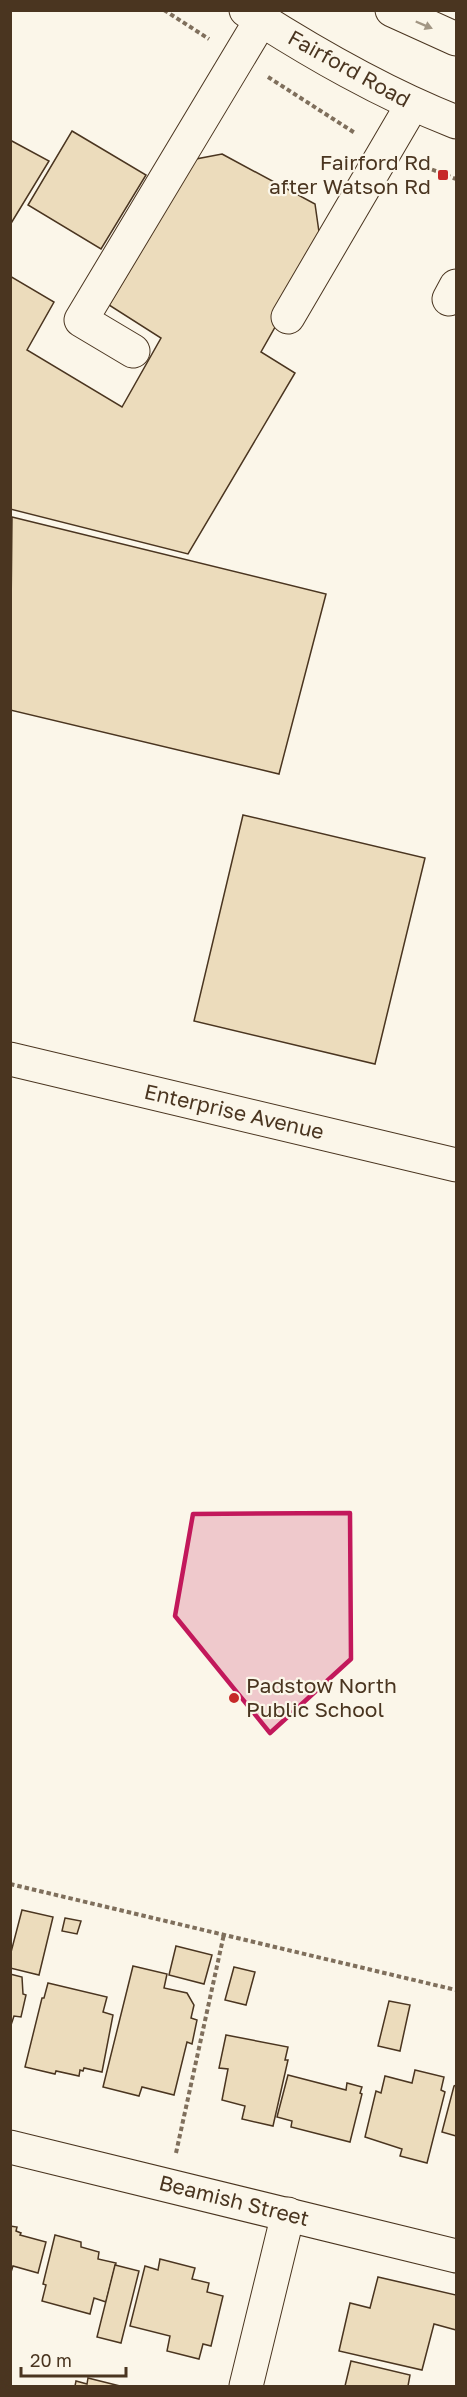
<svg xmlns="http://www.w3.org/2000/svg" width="467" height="2397" font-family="'Golos Text',sans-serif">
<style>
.building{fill:#ecdcbc;stroke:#4a3520;stroke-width:1.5}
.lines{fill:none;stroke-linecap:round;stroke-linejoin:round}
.minor-casing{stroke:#4a3520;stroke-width:35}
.highway-casing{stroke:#4a3520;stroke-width:35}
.path{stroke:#7f6f5c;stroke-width:4;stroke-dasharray:4.5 3;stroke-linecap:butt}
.minor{stroke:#fbf6e9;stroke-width:33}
.highway{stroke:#fbf6e9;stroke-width:33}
.oneway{fill:#a29684}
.marked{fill:#c2185b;fill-opacity:0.2;stroke:#c2185b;stroke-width:4.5;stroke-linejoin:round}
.poi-dot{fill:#c62828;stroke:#fbf6e9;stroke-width:2}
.labels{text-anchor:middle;stroke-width:4.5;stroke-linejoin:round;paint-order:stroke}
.street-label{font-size:21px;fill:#4a3520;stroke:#fbf6e9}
.poi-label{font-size:21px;fill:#4a3520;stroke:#fbf6e9;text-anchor:end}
</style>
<rect width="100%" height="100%" fill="#fbf6e9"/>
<g class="building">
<path d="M72,131L146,175L101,249L28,205Z"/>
<path d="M10,140L49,161L10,225Z"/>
<path d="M222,154L315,204L321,246L261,352L295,373L188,554L10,509V276L54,302L27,350L122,407L161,338L109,305L196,159Z"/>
<path d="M12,517L326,594L279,774L10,710Z"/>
<path d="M243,815L425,858L375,1064L194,1021Z"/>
<path d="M22,1910L53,1917L39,1975L10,1968V1956Z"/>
<path d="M65,1918L81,1921L77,1934L62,1931Z"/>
<path d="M176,1946L212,1955L204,1984L169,1975Z"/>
<path d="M133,1966L167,1974L164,1988L187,1993L194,2005L191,2018L197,2020L192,2044L187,2042L174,2095L142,2087L139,2096L103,2087Z"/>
<path d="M234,1967L255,1972L246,2005L225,2000Z"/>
<path d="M10,1974L22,1977L23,1994L26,1995L21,2017L14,2016L10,2028Z"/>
<path d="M48,1983L107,1997L103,2012L113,2015L102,2072L84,2068L83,2071L80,2070L79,2076L56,2071L55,2074L25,2067L42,1998H44Z"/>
<path d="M389,2001L410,2005L400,2051L378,2046Z"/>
<path d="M226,2035L288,2047L285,2060H288L273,2126L242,2119L245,2106L222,2100L228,2069L219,2068Z"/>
<path d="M415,2070L444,2077L441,2090L445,2092L427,2163L400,2156L402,2149L365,2137L376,2091L381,2093L385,2076L412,2083Z"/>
<path d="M288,2075L346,2090L347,2083L362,2087L360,2093L362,2094L350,2142L291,2127L292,2121L277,2117Z"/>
<path d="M456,2085V2136L442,2132L454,2086Z"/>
<path d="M10,2226L17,2227L16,2231L21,2233L20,2235L46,2242L38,2273L13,2266L10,2275Z"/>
<path d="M55,2235L81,2242V2247L99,2252L98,2259L116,2263L106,2302L94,2298L90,2314L42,2301L46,2285L43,2284Z"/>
<path d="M160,2259L195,2268L192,2279L209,2283L207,2292L223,2296L211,2346L203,2344L199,2359L167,2351L170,2336L130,2326L145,2266L158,2270Z"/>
<path d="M115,2265L139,2271L121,2343L97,2337Z"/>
<path d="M378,2277L456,2295V2330L434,2324L422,2370L339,2351L350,2303L370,2308Z"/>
<path d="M351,2361L410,2375L408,2386H345Z"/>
<path d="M88,2378L120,2386H75L76,2381L87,2384Z"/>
</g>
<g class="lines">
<g class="minor-casing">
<g id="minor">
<path d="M449,299L456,286"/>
<path d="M288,317L412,105"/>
<path d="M133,351L81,320L261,20"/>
<path d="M10,1059L456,1165"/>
<path d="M10,2147L456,2256"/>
<path d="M246,2386L288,2214"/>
</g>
</g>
<g class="highway-casing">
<g id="highway">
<path d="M246,10C313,53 382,93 456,122"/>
<path d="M392,10L456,39"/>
</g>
</g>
<g class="path">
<path d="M164,10L209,39"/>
<path d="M268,77L355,133"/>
<path d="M418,164L456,179"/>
<path d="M10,1884L456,1990"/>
<path d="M176,2153L224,1934"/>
</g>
<use href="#minor" class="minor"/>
<use href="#highway" class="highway"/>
</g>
<defs><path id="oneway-solid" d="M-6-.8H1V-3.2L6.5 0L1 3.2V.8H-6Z" transform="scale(1.5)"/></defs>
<use class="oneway" href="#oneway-solid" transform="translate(424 25) rotate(23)"/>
<path class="marked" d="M350,1513L351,1659L270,1733L175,1616L193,1514Z"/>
<g class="poi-dot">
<rect x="437" y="169" width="12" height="12" rx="3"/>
<circle cx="234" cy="1698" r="6"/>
</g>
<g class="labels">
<g class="street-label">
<text transform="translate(349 69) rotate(29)" y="7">Fairford Road</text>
<text transform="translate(234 1112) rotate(13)" y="7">Enterprise Avenue</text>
<text transform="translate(234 2201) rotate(14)" y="7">Beamish Street</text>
</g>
<g class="poi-label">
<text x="431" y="170">Fairford Rd<tspan x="431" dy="24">after Watson Rd</tspan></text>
<text x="246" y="1693" text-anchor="start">Padstow North<tspan x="246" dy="24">Public School</tspan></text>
</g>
</g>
<rect width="467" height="2397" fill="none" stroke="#4a3520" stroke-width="24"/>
<path d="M21 2367v9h105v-9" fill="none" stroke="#4a3520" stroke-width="3"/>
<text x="30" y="2367" font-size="18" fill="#4a3520" stroke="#fbf6e9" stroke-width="4.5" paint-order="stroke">20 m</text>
</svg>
